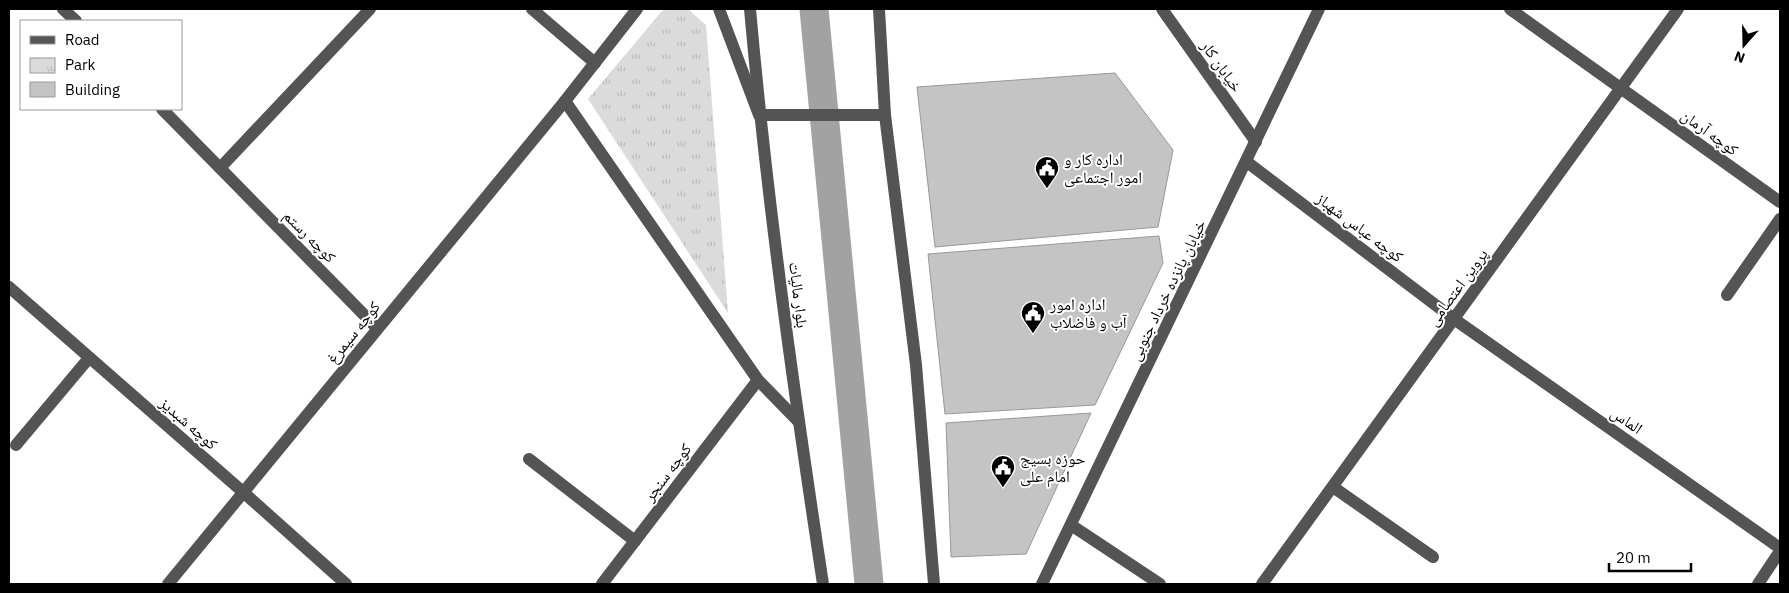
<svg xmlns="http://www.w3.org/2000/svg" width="1789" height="593" font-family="'IBM Plex Sans','Noto Naskh Arabic',sans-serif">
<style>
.park{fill:url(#park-tufts)}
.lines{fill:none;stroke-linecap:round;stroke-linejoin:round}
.canal{stroke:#a2a2a2;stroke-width:29}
.building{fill:#c4c4c4;stroke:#989898}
.minor{stroke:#545454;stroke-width:12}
.labels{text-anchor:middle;stroke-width:4;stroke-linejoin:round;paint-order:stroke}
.street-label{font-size:16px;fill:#000;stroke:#fff}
.poi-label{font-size:16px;fill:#000;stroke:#fff;text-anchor:start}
</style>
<defs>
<pattern id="park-tufts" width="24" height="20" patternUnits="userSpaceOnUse" patternTransform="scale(1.25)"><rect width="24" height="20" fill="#dbdbdb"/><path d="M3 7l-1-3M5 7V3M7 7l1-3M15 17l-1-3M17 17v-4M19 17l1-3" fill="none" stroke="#bababa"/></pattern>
</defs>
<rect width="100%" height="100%" fill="#fff"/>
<path class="park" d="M671,9H688L706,25L728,313L588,99L662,11Z"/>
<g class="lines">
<path class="canal" d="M814,9L869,584"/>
</g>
<g class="building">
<path d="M1115,73L1173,150L1158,227L935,247L917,87Z"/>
<path d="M1159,236L1163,263L1095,405L945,414L928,254Z"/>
<path d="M1091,413L1026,554L951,557L946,423Z"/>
</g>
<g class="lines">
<g class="minor">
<path d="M63,9L76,21"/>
<path d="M532,9L595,63"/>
<path d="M637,9L565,101L758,380L798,421"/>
<path d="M719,9L759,115H885"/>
<path d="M750,9C767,201 794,393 823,584"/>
<path d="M879,9L885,115L916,365L934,584"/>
<path d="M1162,9L1256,142"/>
<path d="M1510,9L1780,202"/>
<path d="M162,109L377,328"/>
<path d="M1247,162L1454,319L1780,548"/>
<path d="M220,168L370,9"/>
<path d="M9,287L243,492L346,584"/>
<path d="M1727,295L1780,219"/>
<path d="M16,445L89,358"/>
<path d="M529,459L635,541"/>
<path d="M1333,487L1433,557"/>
<path d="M1071,525L1160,584"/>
<path d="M168,584L565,101"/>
<path d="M602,584L758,380"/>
<path d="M1042,584L1319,9"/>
<path d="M1262,584L1678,9"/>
<path d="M1758,584L1780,551"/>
</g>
</g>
<defs>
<g id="civic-pin" transform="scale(1.25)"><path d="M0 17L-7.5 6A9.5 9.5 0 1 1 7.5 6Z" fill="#000" stroke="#fff"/><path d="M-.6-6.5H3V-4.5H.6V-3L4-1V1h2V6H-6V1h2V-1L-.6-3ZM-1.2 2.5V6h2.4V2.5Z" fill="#fff"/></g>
</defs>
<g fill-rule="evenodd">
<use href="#civic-pin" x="1047" y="168"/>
<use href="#civic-pin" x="1033" y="313"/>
<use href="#civic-pin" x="1003" y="467"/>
</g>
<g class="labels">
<g class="street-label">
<text transform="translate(1222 66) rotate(55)" y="6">خیابان کار</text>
<text transform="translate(1710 132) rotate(36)" y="6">کوچه آرمان</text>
<text transform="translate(1360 227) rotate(37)" y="6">کوچه عباس شهباز</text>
<text transform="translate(310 236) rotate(45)" y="6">کوچه رستم</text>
<text transform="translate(1457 287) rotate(-54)" y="6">پروین اعتصامی</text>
<text transform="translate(1167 290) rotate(-64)" y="6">خیابان پانزده خرداد جنوبی</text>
<text transform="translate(799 295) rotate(83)" y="6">بلوار مالیات</text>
<text transform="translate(353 332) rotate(-51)" y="6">کوچه سیمرغ</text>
<text transform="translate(1627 420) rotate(35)" y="6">الماس</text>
<text transform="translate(189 423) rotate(41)" y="6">کوچه شبدیز</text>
<text transform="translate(667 472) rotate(-53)" y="6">کوچه سنجر</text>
</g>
<g class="poi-label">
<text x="1064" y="165">اداره کار و<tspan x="1064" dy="18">امور اجتماعی</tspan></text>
<text x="1050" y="310">اداره امور<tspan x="1050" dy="18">آب و فاضلاب</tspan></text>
<text x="1020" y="464">حوزه بسیج<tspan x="1020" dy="18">امام علی</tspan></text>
</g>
</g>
<rect width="1789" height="593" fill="none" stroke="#000000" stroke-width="20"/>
<rect x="20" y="20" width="162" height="90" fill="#ffffff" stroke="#999999"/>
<rect x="30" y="36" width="25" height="8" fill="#545454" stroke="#999999"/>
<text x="65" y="45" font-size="15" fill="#000000">Road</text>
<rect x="30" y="58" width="25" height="15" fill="url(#park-tufts)" stroke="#999999"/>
<text x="65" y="70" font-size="15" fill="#000000">Park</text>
<rect x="30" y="82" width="25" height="15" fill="#c4c4c4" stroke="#999999"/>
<text x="65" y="95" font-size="15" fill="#000000">Building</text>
<g transform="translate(1744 45) rotate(200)" stroke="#ffffff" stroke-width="4" paint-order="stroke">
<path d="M0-4L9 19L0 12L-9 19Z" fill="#000000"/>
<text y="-8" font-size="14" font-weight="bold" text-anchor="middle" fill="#000000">N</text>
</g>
<path d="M1609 563v8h82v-8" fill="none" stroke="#000000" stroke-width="2.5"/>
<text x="1616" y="563" font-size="15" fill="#000000" stroke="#ffffff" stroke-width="4" paint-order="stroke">20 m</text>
</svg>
